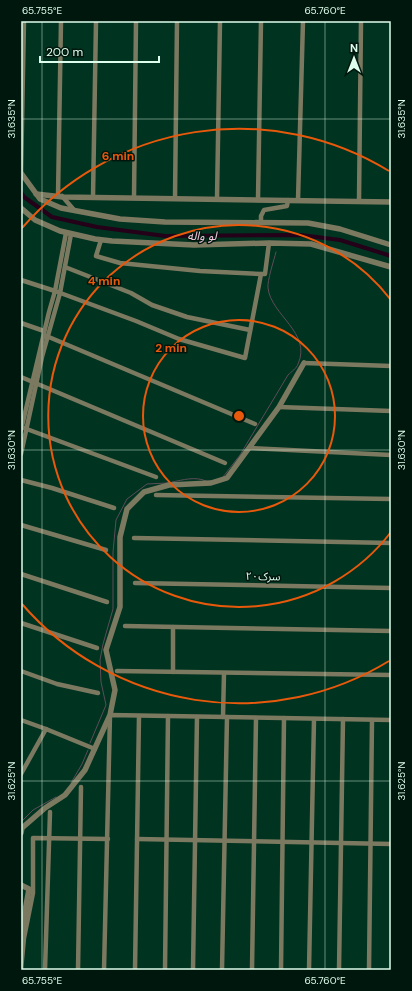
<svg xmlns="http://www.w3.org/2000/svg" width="412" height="991" font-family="'DM Sans','Noto Sans Arabic',sans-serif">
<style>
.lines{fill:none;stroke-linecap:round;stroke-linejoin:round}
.stream{stroke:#5c4d58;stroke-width:1}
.canal{stroke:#240118;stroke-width:4}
.minor{stroke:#7c7961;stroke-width:4.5}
.tertiary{stroke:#7c7961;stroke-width:5.5}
.ticks{fill:none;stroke:#defeed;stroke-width:1;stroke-opacity:0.45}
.ring{fill:none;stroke:#e8590c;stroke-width:2}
.labels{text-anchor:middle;stroke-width:3;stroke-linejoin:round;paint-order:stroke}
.street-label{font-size:11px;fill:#defeed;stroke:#00170d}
.water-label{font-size:12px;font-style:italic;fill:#f3c7e0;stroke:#00170d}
.centre{fill:#e8590c;stroke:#00170d;stroke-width:2}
.ring-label{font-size:12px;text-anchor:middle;font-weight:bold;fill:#e8590c;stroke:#00170d;stroke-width:3;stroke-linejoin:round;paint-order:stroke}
.neatline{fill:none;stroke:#defeed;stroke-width:1.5}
.ticks-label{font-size:10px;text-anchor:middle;fill:#defeed}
</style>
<rect width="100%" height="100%" fill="#003320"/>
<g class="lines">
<g class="stream">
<path d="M223,477L240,455L288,375C291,372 297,368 298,364C312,333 271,315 268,288C267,281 274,260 276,252"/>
<path d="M172,482C183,480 195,476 206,481"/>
<path d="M90,743L106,705L101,682L100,660L103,644L113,609V552L116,520L127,499L147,484L167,483"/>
<path d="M71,783L82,764L88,750"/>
<path d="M21,822L33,810L56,797"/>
</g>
<path class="canal" d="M21,192L24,197L52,217L97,227L165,236L301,235L340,240L391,256"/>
<g class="minor">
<path d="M21,174L24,21"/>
<path d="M58,196L61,21"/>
<path d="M62,196L74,210"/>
<path d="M93,197L96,21"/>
<path d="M134,197L136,21"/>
<path d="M175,198L177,21"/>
<path d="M217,199L220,21"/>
<path d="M258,199L261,21"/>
<path d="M298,200L303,21"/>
<path d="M359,201L361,21"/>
<path d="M261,223V216L264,210L287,206L288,200"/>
<path d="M101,240L96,256L120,263L200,271L261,274"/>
<path d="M65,267L131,293L152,305L187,317L250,330"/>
<path d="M21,280L55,291L136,321L179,339L245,358L261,274H265L269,243"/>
<path d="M21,323L44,331"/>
<path d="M44,335L255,424"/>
<path d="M304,363L391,366"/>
<path d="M21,377L225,463"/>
<path d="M279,407L391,411"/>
<path d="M24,428L156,477"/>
<path d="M21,430L49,312L55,291L66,233"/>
<path d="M249,448L391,455"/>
<path d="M21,454L42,357L60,293L71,234"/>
<path d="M21,480L52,488L114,508"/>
<path d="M156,495L391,499"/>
<path d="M21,525L106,550"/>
<path d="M134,538L391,543"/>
<path d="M21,574L107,602"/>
<path d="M135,583L391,588"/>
<path d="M21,623L97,648"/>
<path d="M125,626L391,631"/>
<path d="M21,671L57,684L98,693"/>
<path d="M117,671L391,675"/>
<path d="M173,672V627"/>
<path d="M223,717L224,673"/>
<path d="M21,720L46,729L95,749"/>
<path d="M21,774L46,729"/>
<path d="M137,839L391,844"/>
<path d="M21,970L24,938L33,893V838L108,839"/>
<path d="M45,970L50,812"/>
<path d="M78,970L81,787"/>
<path d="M104,970L110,715L391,720"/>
<path d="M135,970L139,716"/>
<path d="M165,970L168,716"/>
<path d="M193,970L197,717"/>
<path d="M222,970L227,717"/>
<path d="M252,970L256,718"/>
<path d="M281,970L284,718"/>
<path d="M309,970L314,719"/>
<path d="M339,970L343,719"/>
<path d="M369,970L372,720"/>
</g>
<g class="tertiary">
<path d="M21,173L40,199L61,208L120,219L165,222L308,223L340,229L391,245"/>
<path d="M36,194L63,197L391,202"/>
<path d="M21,208L35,220L60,231L95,239L112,241L194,245L269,243L311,244L391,267"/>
<path d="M21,833L22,828L45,808L65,795L85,770L110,715L115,690L106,650L120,607V537L127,509L144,492L169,485L211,483L227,478L279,407L304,363"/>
<path d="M21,885L29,889L21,933"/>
</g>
</g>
<path class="ticks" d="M42,21V970M325,21V970M21,119H391M21,450H391M21,781H391"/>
<g class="ring">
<circle cx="239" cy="416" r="96"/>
<path d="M391 532A191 191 0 1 1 391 300"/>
<path d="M389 661A287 287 0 0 1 22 604M22 228A287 287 0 0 1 389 171"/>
</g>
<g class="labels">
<g class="street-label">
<text transform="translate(263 576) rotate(1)" y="4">سرک۲۰</text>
</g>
<g class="water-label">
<text x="202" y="240">لو واله</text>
</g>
</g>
<circle cx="239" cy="416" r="6" class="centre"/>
<g class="ring-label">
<text x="118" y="160">6 min</text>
<text x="104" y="285">4 min</text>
<text x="171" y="352">2 min</text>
</g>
<rect width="412" height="991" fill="none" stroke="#00170d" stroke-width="44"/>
<g transform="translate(354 58)" stroke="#00170d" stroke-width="3" paint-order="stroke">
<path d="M0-3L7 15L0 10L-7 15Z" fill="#defeed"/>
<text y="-6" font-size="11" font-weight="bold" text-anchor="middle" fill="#defeed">N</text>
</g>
<path d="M40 56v6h119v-6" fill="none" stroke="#defeed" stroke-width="2"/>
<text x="46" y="56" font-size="12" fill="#defeed" stroke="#00170d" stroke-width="3" paint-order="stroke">200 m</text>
<rect x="22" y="22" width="368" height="947" class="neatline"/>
<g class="ticks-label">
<text x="42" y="14">65.755°E</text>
<text x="325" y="14">65.760°E</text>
<text transform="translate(11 119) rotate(-90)" y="4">31.635°N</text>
<text transform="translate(401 119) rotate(-90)" y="4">31.635°N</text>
<text transform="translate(11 450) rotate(-90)" y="4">31.630°N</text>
<text transform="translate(401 450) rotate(-90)" y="4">31.630°N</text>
<text transform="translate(11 781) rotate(-90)" y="4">31.625°N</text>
<text transform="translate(401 781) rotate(-90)" y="4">31.625°N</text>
<text x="42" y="984">65.755°E</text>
<text x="325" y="984">65.760°E</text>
</g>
</svg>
